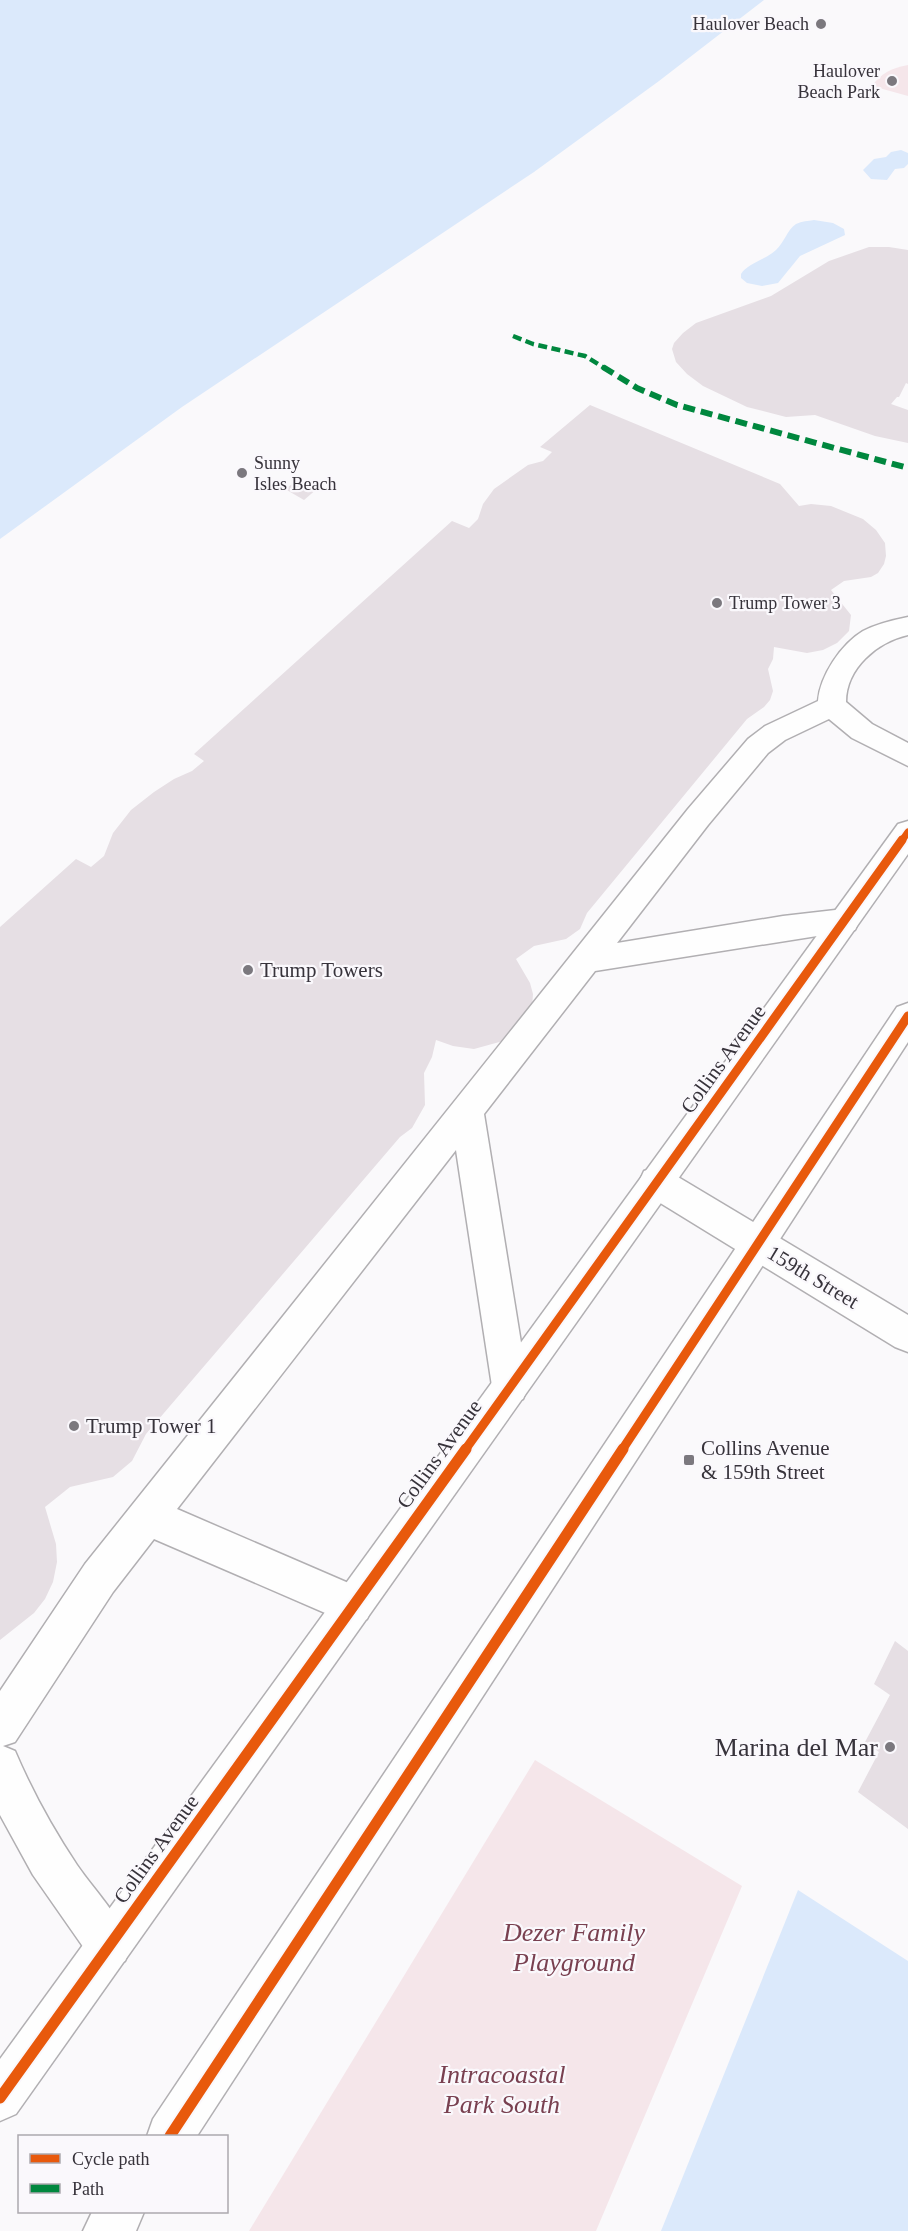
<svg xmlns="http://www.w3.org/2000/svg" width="908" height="2231" font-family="Georgia,serif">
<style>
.green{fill:#f5e6ea}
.water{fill:#dbe9fb}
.building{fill:#e6dfe4}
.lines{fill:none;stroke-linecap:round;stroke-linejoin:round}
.minor-casing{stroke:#b1afb2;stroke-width:3}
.primary-casing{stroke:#b1afb2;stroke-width:3}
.minor{fill:#fefefe;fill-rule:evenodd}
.primary{fill:#fefefe;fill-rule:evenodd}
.quiet-far1{stroke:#00873e;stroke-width:4.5;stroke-dasharray:9 4.5;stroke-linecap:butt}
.quiet{stroke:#00873e;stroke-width:6;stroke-dasharray:12 6;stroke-linecap:butt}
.cycleway-far2-casing{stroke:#faf8fc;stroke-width:10}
.cycleway-far1-casing{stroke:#faf8fc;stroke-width:13}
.cycleway-casing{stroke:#faf8fc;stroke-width:15}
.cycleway-far2{stroke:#e8590c;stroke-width:7}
.cycleway-far1{stroke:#e8590c;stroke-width:9}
.cycleway{stroke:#e8590c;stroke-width:11}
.poi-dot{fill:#7b787e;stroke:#faf8fc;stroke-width:2}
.labels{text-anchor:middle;stroke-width:4.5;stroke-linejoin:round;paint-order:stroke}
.far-poi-label{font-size:18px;fill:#37333b;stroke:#faf8fc;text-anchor:end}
.poi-label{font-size:21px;fill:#37333b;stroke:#faf8fc;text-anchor:start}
.street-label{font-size:21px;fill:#37333b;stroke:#faf8fc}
.near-poi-label{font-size:26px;fill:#37333b;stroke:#faf8fc;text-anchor:end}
.near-park-label{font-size:26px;font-style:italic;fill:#794050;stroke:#faf8fc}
</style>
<rect width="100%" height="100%" fill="#faf9fb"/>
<g class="green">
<path d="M908,65V96L872,86C881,73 892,68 908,65Z"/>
<path d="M535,1760L742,1886L596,2231H249Z"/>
</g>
<g class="water">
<path d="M0,0H764L659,81L534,172L182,407L0,539Z"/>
<path d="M901,150L908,153V164L904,168L895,169L887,180L871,179L863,170L874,159L886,157L891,152Z"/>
<path d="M814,220L833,223L844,229L845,235L800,256L778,283L762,286L747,283L741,278V274C748,263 765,260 776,250C784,243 787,230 796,224C802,221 808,221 814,220Z"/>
<path d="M798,1890L908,1961V2231H661Z"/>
</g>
<g class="building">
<path d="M869,247H889L908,250V384L906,383L899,397H897L891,404L908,410V443L875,436L815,415L786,417L747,407L703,386L687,374L676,362L672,349L674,343L683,333L696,323L771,296L829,261Z"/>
<path d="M590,405L780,484L799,506L811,504L831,506L863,519L876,530L885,543L886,556L884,564L878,573L871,577L844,581L831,590L851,615L849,631L837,643L823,650L807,653L774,647L773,659L768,669L773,691L770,700L764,707L747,719L587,913L580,929L566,939L534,946L516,959L530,983L533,994L532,1007L503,1041L474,1049L453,1046L436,1040L432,1057L424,1073L425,1105L412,1128L400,1137L146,1434L132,1461L113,1477L70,1487L45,1507L56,1544L57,1562L53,1582L45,1599L34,1613L0,1640V927L76,859L91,867L104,856L113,833L131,810L154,792L174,779L192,771L204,761L194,754L452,521L469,528L478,519L483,504L494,489L528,465L543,461L552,452L540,447Z"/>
<path d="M300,479L318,488L304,500L285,489Z"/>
<path d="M895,1641L908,1651V1829L858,1792L879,1752L865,1742L890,1695L874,1684Z"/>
</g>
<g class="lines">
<g class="minor-casing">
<g id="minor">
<path d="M908,617V635C877,642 846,668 846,702L872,724L908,743V766L852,738L829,719L785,740L768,753L708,825L617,943L783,916L844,909L855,912L859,921L855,930L595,971L484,1114L528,1386L523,1399L510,1404L497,1399L492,1386L456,1150L177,1509L367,1591L373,1605L367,1619L353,1625L154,1539L113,1592L15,1742L3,1746L15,1751C32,1791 53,1829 77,1865C95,1891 119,1915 131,1945L125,1961L109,1967L93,1961L33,1875L0,1815V1691L85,1564L688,809L748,739L765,726L818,701C820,676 841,644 863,631C877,624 893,620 908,617Z"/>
<path d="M656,1167L668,1171L908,1315V1352L895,1347L644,1193L639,1182L644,1171Z"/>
</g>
</g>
<g class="primary-casing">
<g id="primary">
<path d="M908,821V854L16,2114L0,2121V2059L898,824Z"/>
<path d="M908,1003V1042L197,2136H147L153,2119L897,1007Z"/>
<path d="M92,2212H144L136,2231H83Z"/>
</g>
</g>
<use href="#minor" class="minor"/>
<use href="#primary" class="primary"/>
<path class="quiet-far1" d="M513,336L533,344L585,356L606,369"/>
<path class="quiet" d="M603,367L637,388L677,405L908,468"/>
<g class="cycleway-far2-casing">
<path id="cycleway-far2" d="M901,842L908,832"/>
</g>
<g class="cycleway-far1-casing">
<g id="cycleway-far1">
<path d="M465,1450L902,840"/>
<path d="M622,1450L908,1016"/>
</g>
</g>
<g class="cycleway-casing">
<g id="cycleway">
<path d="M0,2098L466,1449"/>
<path d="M170,2136L623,1449"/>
</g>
</g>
<use href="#cycleway-far2" class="cycleway-far2"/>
<use href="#cycleway-far1" class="cycleway-far1"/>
<use href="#cycleway" class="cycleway"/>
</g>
<g class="poi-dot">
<circle cx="821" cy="24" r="6"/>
<circle cx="892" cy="81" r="6"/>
<circle cx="242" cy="473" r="6"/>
<circle cx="717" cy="603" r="6"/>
<circle cx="248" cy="970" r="6"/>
<circle cx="74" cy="1426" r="6"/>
<rect x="683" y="1454" width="12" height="12" rx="3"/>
<circle cx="890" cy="1747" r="6"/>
</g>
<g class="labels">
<g class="far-poi-label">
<text x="809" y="30">Haulover Beach</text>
<text x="880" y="77">Haulover<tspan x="880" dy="21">Beach Park</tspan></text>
<text x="254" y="469" text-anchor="start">Sunny<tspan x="254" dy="21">Isles Beach</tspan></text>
<text x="729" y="609" text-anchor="start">Trump Tower 3</text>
</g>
<g class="poi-label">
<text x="260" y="977">Trump Towers</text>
<text x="86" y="1433">Trump Tower 1</text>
<text x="701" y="1455">Collins Avenue<tspan x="701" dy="24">&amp; 159th Street</tspan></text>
</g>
<g class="street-label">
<text transform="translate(723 1059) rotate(-54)" y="7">Collins Avenue</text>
<text transform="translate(813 1277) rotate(31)" y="7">159th Street</text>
<text transform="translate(439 1454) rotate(-54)" y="7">Collins Avenue</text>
<text transform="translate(156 1849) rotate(-54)" y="7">Collins Avenue</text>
</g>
<g class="near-poi-label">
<text x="878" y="1756">Marina del Mar</text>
</g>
<g class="near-park-label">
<text x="574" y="1941">Dezer Family<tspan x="574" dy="30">Playground</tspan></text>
<text x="502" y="2083">Intracoastal<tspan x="502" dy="30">Park South</tspan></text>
</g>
</g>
<rect x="18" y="2135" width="210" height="78" fill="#faf8fc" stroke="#aca9af" stroke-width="1.5"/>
<rect x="30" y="2154" width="30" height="9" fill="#e8590c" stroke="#aca9af" stroke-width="1.5"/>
<text x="72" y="2165" font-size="18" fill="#37333b">Cycle path</text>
<rect x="30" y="2184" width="30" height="9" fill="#00873e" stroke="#aca9af" stroke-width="1.5"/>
<text x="72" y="2195" font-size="18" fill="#37333b">Path</text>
</svg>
